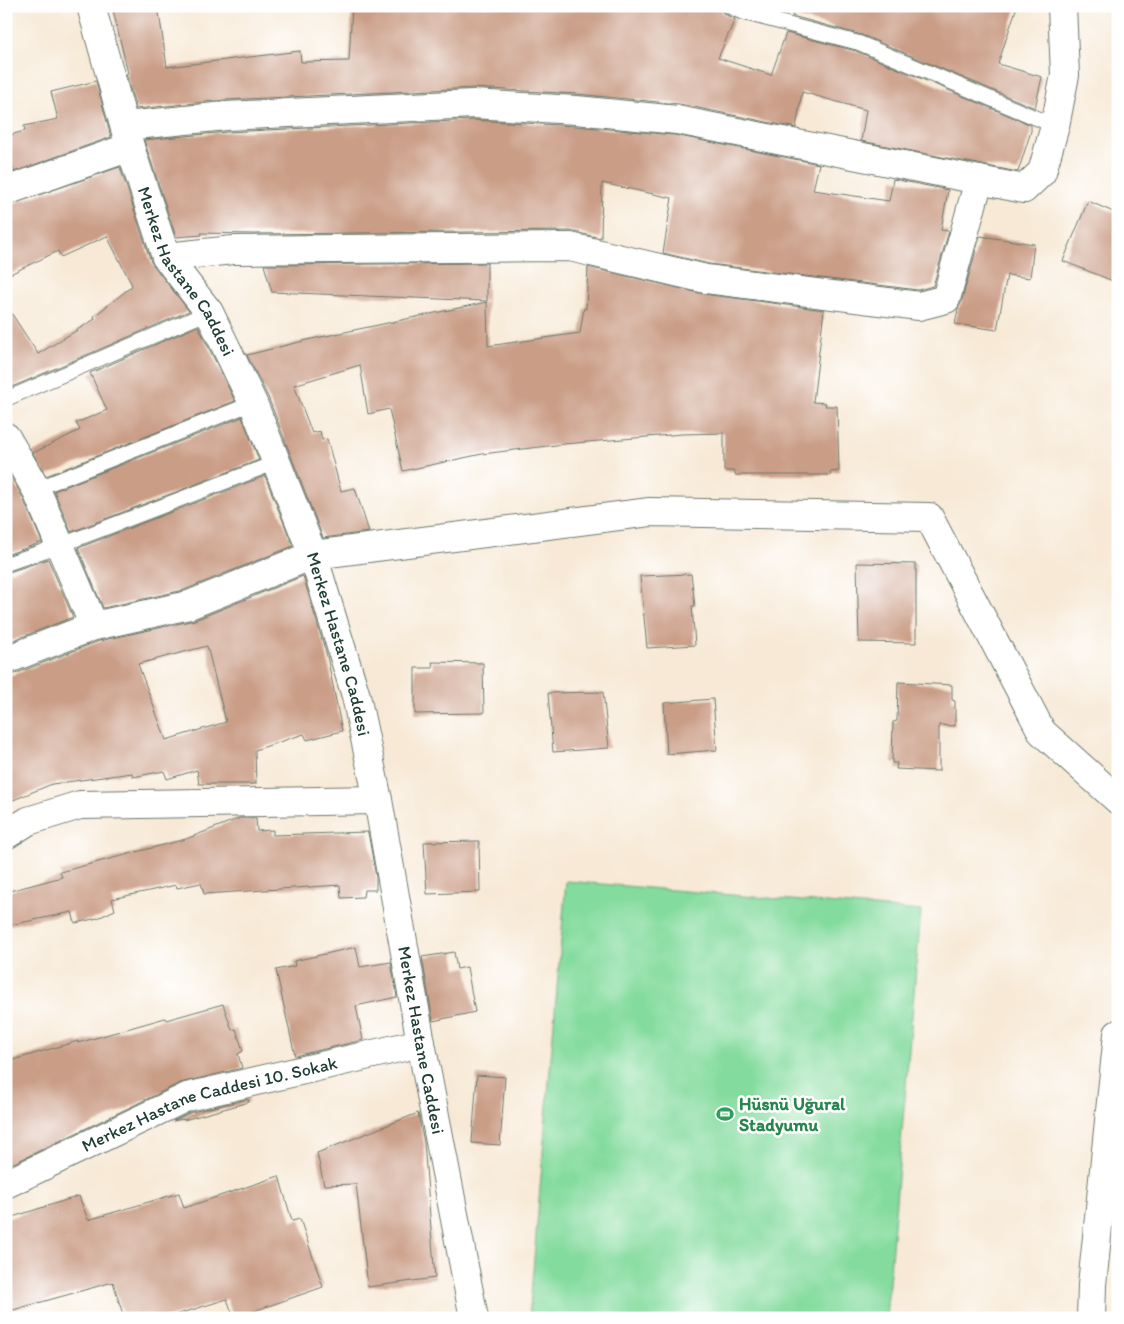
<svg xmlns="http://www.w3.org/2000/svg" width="1124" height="1324" font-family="Itim,sans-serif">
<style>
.green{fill:#84db9e;stroke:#528c69}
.building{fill:#ca9d86;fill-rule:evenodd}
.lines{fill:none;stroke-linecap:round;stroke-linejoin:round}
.lane-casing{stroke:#6b796d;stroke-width:16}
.street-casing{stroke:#6b796d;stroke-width:30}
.secondary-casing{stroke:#6b796d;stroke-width:30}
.primary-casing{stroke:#6b796d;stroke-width:30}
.lane{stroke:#fff;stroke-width:14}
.street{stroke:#fff;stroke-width:28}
.secondary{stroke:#fff;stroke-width:28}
.primary{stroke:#fff;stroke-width:28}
.labels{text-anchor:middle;stroke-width:5;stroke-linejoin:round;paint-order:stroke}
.street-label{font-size:18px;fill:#1f3d34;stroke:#fff}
.leisure-label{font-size:18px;font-weight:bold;fill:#27864d;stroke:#fff;text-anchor:start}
</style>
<rect width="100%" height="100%" fill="#fff"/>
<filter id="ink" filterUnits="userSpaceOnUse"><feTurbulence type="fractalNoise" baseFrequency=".02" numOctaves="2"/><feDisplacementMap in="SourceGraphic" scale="10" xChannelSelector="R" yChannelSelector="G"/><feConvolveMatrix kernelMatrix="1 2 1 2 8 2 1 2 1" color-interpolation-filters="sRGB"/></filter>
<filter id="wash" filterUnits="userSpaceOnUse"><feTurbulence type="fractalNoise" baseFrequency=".0096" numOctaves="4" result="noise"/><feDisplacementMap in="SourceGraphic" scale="20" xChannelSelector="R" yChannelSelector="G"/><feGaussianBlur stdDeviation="1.12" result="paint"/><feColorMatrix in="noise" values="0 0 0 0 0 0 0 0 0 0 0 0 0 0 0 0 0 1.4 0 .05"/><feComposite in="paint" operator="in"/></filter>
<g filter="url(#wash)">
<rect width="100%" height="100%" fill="#f7e9d6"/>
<path class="green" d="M566,881L921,911L886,1318H529Z"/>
<g id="blocks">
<g class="building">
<path d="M112,6H158L167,67L300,51L301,62L349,61L352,6H719L724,14L735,19L718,58L771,75L786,33L856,51L1031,125V131L1018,172L861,141L866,110L802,92L796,128L679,104L577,94L474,88L225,100L136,109L126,74L128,73Z"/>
<path d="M795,6H1017L998,64L1042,77L1035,108L862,35L792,16Z"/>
<path d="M96,81L111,137L14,172L6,136L25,131L24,126L58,119L51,92Z"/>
<path d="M473,120L575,126L675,135L819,164L813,190L889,201L893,179L948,190L941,230L949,231L933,286L918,290L709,264L663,253L672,198L602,183L601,238L570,231L254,234L201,233L202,235L176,237L144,140L227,132Z"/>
<path d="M120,167L151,262L189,311L12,387L6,377V373L11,371L6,364V305L38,354L95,319L94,316L131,287L132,285L107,236L61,257L58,251L6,276V206Z"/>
<path d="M1088,201L1118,214V283L1063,261Z"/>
<path d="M980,236L1034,244L1030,278L1007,275L997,330L955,324L958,309L961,303Z"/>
<path d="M487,263V301L272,292L264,265Z"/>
<path d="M588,267L704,294L824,310L813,402L826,403L825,406H837L839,471L830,472L831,475H735V471H724V433L682,434L564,444L482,454L403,471L389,409L368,414L360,365L294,385L312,433L320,431L322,440L327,439L341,491L355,488L369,532L323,538L268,397L247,355L307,340L487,302L488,346L580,333L584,308L586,309Z"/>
<path d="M198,326L235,401L46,476L33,453L80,430L76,423L107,410L90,373Z"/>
<path d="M242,417L259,460L71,532L54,491Z"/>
<path d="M6,469L22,496L42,542L6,555Z"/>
<path d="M265,476L293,546L184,590L103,608L78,548Z"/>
<path d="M48,559L73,617L6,643V573Z"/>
<path d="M857,563L916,564V643L859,642Z"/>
<path d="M691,574L695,606H692L695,645L647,648L640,576Z"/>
<path d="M303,576L327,656L342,731L307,740L304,734L255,750L256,784H199L197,770L167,779L164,771L133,777L132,773L52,784L6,803V675H12L99,641L195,620ZM207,646L226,722L166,740L138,664Z"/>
<path d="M432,662L483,663L484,713L415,714V668H433Z"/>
<path d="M898,682L952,685V700L955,701V726L939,725V771L896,769L897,763H892L893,722L897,721Z"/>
<path d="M603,692L609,748L553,752L548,693Z"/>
<path d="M713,699L717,750L667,754L664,703Z"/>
<path d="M240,818H256L257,831L273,830V835L368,832L376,877V890H364L363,897L341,898L340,885L204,894L201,883L177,888L176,885L112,899L115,910L98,918L75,923L72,912L6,926V892L62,877L60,872L186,839Z"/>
<path d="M479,841L480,892L427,894L424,842Z"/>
<path d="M356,947L360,967L391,962L397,997L356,1006L363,1040L295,1056L276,970L295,966L294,961Z"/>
<path d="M454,952L457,969L467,967L475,1012L433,1021L422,957Z"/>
<path d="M223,1004L232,1030L236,1029L243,1051L238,1054L242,1068L180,1083L16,1162L6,1164V1062L78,1041V1043L165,1018L166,1020Z"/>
<path d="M477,1075L505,1077L500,1145L472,1143Z"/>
<path d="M248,1099L249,1102L184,1120L183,1119L173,1121L192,1112Z"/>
<path d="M418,1113L424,1143L435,1278L368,1287L356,1184L324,1185L317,1153Z"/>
<path d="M279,1176L292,1221L300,1219L323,1287L234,1318L227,1299L166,1318H124L113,1282L6,1312V1219L79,1196L88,1220L179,1193L184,1208Z"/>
</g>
</g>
</g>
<g filter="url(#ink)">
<use href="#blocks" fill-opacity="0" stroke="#6b796d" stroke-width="1"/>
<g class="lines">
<g class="lane-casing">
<g id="lane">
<path d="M728,6L741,12L859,43L1055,126"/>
<path d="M6,399L209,312"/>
<path d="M36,489L253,403"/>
<path d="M6,564L61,545L277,462"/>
</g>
</g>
<g class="street-casing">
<g id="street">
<path d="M125,126L226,116L473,104L576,110L677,120L979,180"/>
<path d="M6,191L130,147"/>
<path d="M166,257L233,250L570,247L706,279L919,306L946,299L979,180L1024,189L1042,172L1055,126L1065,75L1062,6"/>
<path d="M6,437L36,489L94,626"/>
<path d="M6,660L94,626L189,605L313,555L650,512L929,517L1042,732L1118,800"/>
<path d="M6,835L28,821L80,805L378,800"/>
<path id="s1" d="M6,1184L187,1097L421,1043"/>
</g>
</g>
<g class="secondary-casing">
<g id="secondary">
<path id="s2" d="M91,6L130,147L166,257L209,312L253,403L313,555L356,696L378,800L421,1043L474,1318"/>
</g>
</g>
<g class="primary-casing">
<path id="primary" d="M1091,1318L1092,1285L1118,1034"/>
</g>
<use href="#lane" class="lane"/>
<use href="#street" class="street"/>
<use href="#secondary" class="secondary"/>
<use href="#primary" class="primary"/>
</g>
</g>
<defs>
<g id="stadium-bare" transform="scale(1.35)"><path d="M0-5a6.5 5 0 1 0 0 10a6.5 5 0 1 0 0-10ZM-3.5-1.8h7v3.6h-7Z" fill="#2e9e5b" stroke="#fff" stroke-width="2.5" paint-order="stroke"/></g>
</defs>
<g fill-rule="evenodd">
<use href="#stadium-bare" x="725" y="1114"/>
</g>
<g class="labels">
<g class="street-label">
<text dy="6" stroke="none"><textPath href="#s2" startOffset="284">Merkez Hastane Caddesi</textPath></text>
<text dy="6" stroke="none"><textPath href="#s2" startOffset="689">Merkez Hastane Caddesi</textPath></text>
<text dy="6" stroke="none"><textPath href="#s2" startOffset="1094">Merkez Hastane Caddesi</textPath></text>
<text dy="6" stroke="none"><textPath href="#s1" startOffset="220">Merkez Hastane Caddesi 10. Sokak</textPath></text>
</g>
<g class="leisure-label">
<text x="739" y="1110">Hüsnü Uğural<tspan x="739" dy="21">Stadyumu</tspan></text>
</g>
</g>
<rect width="1124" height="1324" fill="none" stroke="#fff" stroke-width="25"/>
</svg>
